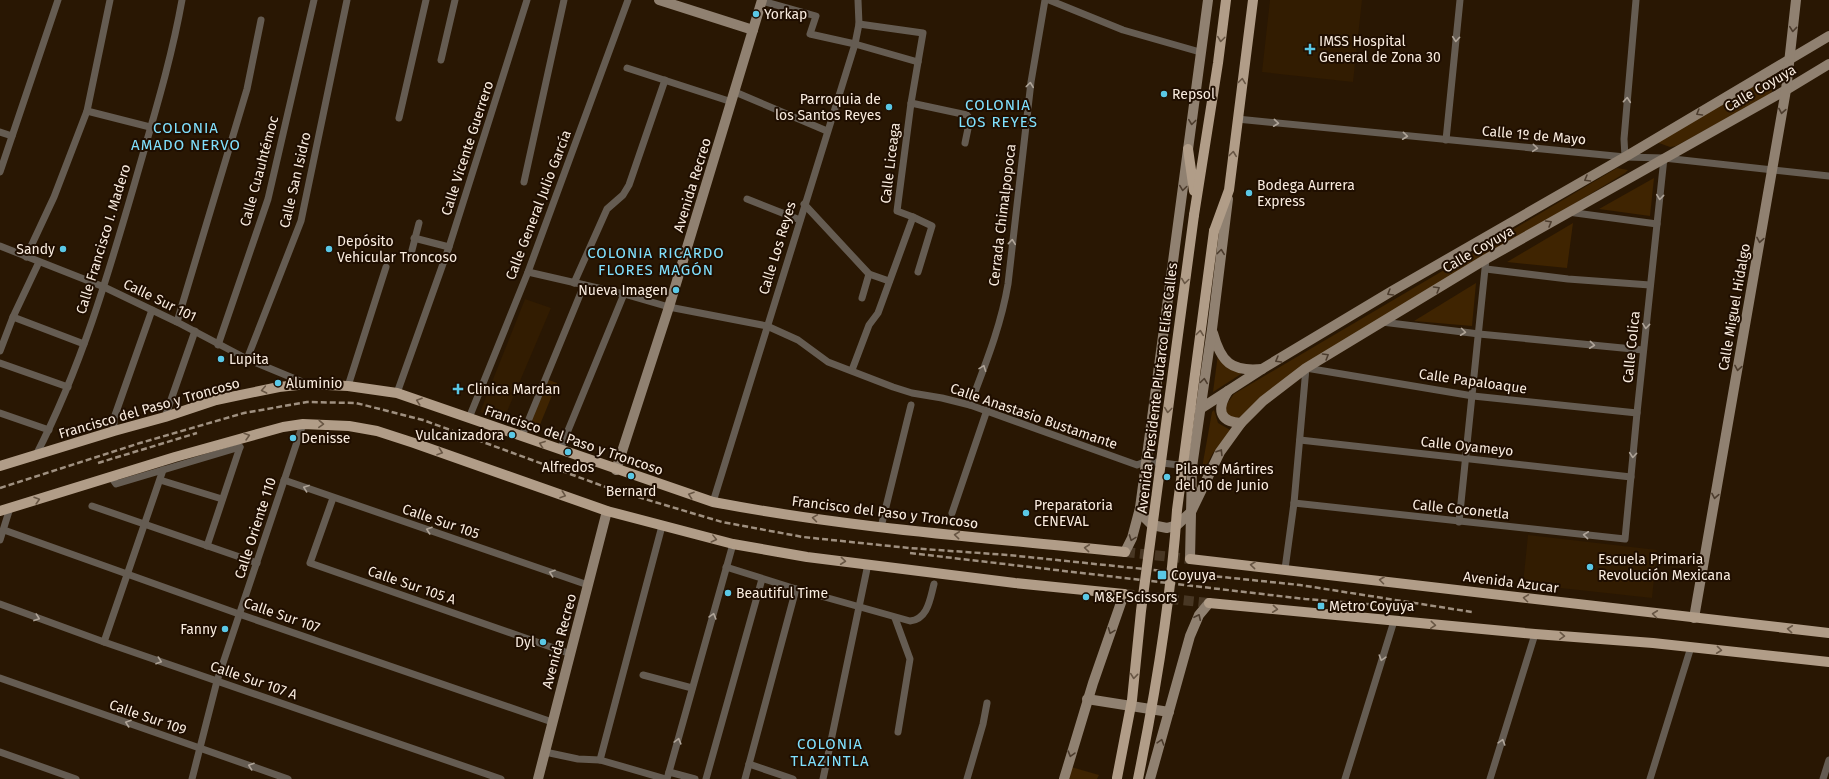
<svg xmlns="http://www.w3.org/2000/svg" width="1829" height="779" font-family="'Fira Sans',sans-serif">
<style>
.built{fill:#321c01}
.green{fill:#3f2401}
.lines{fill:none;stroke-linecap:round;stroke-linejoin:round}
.primary-tunnel{stroke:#483724;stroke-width:10;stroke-dasharray:10 5;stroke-linecap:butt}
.street{stroke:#655c52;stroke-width:7}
.secondary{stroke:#908171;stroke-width:10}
.primary{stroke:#b19d88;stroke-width:10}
.rail{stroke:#9f9080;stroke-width:2.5;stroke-dasharray:6 3;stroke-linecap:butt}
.primary-bridge{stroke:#b19d88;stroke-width:10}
.oneway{stroke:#4c3c2d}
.oneway2{stroke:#685644}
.oneway3{stroke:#afa498}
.poi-dot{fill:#5ac8e6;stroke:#1f0e00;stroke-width:1.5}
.labels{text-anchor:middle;stroke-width:4;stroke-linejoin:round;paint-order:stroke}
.poi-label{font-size:14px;fill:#f9ecdf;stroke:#1f0e00;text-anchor:start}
.street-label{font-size:14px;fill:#f9ecdf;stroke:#1f0e00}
.neighbourhood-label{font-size:15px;letter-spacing:1px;fill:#80e1fe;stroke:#1f0e00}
</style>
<rect width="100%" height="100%" fill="#291703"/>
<g class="built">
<path d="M1270,0H1362L1353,82L1262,72Z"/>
<path d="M525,299L551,308L503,421L480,412Z"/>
<path d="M1528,535L1657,550L1652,598L1523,584Z"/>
</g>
<g class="green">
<path d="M1773,75L1776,77C1775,85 1774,90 1768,96L1676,146L1670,147L1659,143V140L1662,137Z"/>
<path d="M1617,168L1628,170L1625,173L1288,377L1241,416L1236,419L1226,415V405L1234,394Z"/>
<path d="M1654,178L1650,216L1599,209Z"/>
<path d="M1573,223L1567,268L1507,262Z"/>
<path d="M1476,283L1472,326L1414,321Z"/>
<path d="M1218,354L1240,371L1241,374L1213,392Z"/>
<path d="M546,379L557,383L537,432L527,429Z"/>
<path d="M1214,410L1218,423L1232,431L1213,453L1206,466L1202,468L1212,412Z"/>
<path d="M1071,767L1099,775L1097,779H1068Z"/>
</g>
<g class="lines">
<g class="primary-tunnel">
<path d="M1125,552L1190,559"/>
<path d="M1124,594L1209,603"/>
</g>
<g class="street">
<path d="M1049,0L1123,30L1200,52"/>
<path d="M762,1L816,16L810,34L855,44L918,62"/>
<path d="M441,60L455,0"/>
<path d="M627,68L732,102"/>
<path d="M735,92L827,131"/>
<path d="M911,103L967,115L970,119L965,143"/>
<path d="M87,111L150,127"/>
<path d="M399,118L426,0"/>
<path d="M1237,119L1625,157L1664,158L1829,176"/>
<path d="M0,132L12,136"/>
<path d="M1446,140L1460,0"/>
<path d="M1625,157L1624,139L1636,0"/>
<path d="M0,172L58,0"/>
<path d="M524,182L564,0"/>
<path d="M747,199L800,220"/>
<path d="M804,204L869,274L889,281"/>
<path d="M1568,212L1657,224"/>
<path d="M913,217L932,226L918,272"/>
<path d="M414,238L449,247"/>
<path d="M0,246L104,287L177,322L247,359L305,383"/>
<path d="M411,254L419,223"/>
<path d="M26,257L54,197L87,111L110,0"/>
<path d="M1486,269L1568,279L1650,285"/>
<path d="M528,272L624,294L669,307L767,326L798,340L828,362L893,387L912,393L942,398L970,405L1137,465L1147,461L1186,466"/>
<path d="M574,283L607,209L623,195L629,185L665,80"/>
<path d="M862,298L869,274"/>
<path d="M13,317L84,344"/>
<path d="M177,322L247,89L261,20"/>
<path d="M1382,322L1479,334L1643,350"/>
<path d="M218,345L268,199L314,0"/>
<path d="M0,351L13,317L39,262"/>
<path d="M247,359L301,221L347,0"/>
<path d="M0,363L68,387"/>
<path d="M852,370L869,325L878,313L913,217L897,211L911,103L923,33L859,24"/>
<path d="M348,386L386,267"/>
<path d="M397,393L449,247L527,0"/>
<path d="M970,405C985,365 1001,326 1008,284L1031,82L1045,0"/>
<path d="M0,413L49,430"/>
<path d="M165,417L195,331"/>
<path d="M469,418L528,272L628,0"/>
<path d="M114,431V418L152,310"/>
<path d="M522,436L584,285"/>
<path d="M1300,440L1631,477"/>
<path d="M560,450L624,294"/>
<path d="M36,455C81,368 108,275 135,182C152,122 171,62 182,0"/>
<path d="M111,477L116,484L240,447"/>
<path d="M160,480L222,499"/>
<path d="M284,480L588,585"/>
<path d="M333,498L310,563L571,654"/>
<path d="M713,502L855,44L859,24L858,0"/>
<path d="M1294,503L1625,539L1637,413L1664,158"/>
<path d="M92,506L257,563"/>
<path d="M952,513L987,410"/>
<path d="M1459,522L1486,259"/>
<path d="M881,527L911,405"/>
<path d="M4,530L239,614L552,722"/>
<path d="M0,540L10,508"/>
<path d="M207,546L240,447"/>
<path d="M726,567L796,589L910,621C928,619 930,599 934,584"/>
<path d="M1285,569L1294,503L1306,368L1473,396L1637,413"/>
<path d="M0,604L104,642L501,779"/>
<path d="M895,618L910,659L898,732"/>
<path d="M104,642L163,470"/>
<path d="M643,675L692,688"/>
<path d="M0,678L288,779"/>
<path d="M0,752L76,779"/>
<path d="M545,752L578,759L600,760L666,779"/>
<path d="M600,760L662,526"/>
<path d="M749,764L793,779"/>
<path d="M669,772L695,779"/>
<path d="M192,779L217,681L303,424"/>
<path d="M667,779L733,544"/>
<path d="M706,779L762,579"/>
<path d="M745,779L796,589"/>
<path d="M823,779L868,564"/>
<path d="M967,779L983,724L987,703"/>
<path d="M1345,779L1394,621"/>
<path d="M1490,779L1535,634"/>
<path d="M1650,779L1691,647"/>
<path d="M1823,779L1829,760"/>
</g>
<g class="secondary">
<path d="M659,0L753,30"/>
<path d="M1213,333C1221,362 1231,372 1262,369"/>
<path d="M1228,391C1217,408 1218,422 1241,423"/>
<path d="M1200,409L1262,369L1392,291L1625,157L1829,36"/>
<path d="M616,470L669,307L762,0"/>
<path d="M1140,508L1144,517L1152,525L1167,528L1177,525L1191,512L1220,452L1241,423L1263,401L1306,368L1486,259L1786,90L1829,64"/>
<path d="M1125,552L1132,538L1140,508L1208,0"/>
<path d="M1190,559L1192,467L1212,329L1228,199"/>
<path d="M1694,618L1786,90L1796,0"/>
<path d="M1087,699L1169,712"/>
<path d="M538,779L607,511"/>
<path d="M1064,779L1093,683L1124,594"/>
<path d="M1150,779L1190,636L1199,615L1209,603"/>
</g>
<g class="primary">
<path d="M1188,149L1194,191"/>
<path d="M1194,215L1218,63L1226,0"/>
<path d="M1214,231L1229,190L1253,0"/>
<path d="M0,466L114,431L165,417L216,400L279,387L307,384L348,386L397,393L713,502C849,528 988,538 1125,552"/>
<path d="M0,511L175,457L283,427L303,424L349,426L377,431L414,443L607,511L733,544L807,557L1015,583L1124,594"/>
<path d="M1190,559L1829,633"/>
<path d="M1209,603L1535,634L1653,643L1829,662"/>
</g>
<g class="rail">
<path d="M98,463L197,433"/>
<path d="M0,488L140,443L244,413L307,402L356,403L423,420L611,489L722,522L803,537L909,548L1008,555L1300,585L1472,612"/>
<path d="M910,553L1305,599L1405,607"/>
</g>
<g class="primary-bridge">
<path d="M1117,778L1132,700L1141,611L1194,215"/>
<path d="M1138,779C1156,690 1171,600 1177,510L1214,231"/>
</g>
</g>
<defs><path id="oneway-chevron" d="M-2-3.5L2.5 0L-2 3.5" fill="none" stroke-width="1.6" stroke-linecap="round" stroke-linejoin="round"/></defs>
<g class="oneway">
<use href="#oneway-chevron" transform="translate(1793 29) rotate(96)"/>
<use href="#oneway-chevron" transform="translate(1782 111) rotate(100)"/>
<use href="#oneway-chevron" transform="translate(1699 113) rotate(149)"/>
<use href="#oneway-chevron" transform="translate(1192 122) rotate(97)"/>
<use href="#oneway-chevron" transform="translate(1587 179) rotate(150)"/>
<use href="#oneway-chevron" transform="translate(1183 188) rotate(98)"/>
<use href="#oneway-chevron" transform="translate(1549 223) rotate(-30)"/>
<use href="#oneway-chevron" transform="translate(1760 240) rotate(100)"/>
<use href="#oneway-chevron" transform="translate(1221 252) rotate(-83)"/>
<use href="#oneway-chevron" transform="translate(1437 289) rotate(-31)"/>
<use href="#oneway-chevron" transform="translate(1390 293) rotate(149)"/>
<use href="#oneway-chevron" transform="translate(1326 356) rotate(-31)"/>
<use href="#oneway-chevron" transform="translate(1278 360) rotate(150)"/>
<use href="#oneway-chevron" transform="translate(1738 368) rotate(100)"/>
<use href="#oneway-chevron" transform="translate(1204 381) rotate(-82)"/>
<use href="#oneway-chevron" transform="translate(1220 452) rotate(-58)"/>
<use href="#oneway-chevron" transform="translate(1715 496) rotate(100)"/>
<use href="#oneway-chevron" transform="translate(1132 538) rotate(110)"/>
<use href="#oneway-chevron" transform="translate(1198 617) rotate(-65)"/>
<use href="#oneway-chevron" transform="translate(1111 631) rotate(111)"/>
<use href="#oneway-chevron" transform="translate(1161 742) rotate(-73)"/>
<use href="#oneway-chevron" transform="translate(1071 754) rotate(106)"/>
</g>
<g class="oneway2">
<use href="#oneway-chevron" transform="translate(1221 39) rotate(97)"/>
<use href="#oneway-chevron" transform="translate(1242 81) rotate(-82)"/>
<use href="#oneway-chevron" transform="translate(1233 154) rotate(-83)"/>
<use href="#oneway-chevron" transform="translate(1185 281) rotate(98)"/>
<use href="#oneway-chevron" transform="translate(1200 333) rotate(-83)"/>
<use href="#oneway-chevron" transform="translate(264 390) rotate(169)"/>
<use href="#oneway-chevron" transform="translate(419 401) rotate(-161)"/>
<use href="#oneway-chevron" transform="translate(1168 410) rotate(97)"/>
<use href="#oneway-chevron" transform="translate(321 424) rotate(3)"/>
<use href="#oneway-chevron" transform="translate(247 436) rotate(-16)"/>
<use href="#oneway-chevron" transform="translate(542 444) rotate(-160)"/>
<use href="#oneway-chevron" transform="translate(440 452) rotate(19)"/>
<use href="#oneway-chevron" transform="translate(563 495) rotate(19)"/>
<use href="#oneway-chevron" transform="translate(691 495) rotate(-161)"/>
<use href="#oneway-chevron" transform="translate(37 500) rotate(-17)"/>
<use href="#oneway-chevron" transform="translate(815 518) rotate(-172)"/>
<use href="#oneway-chevron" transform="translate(957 535) rotate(-174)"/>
<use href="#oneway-chevron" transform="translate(714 539) rotate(14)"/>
<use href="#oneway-chevron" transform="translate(1087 548) rotate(-174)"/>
<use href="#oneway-chevron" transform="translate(843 561) rotate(6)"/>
<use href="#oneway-chevron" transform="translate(1253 565) rotate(-174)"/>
<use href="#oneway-chevron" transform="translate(1382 580) rotate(-173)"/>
<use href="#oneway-chevron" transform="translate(1526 598) rotate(-173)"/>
<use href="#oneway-chevron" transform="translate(1275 609) rotate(6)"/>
<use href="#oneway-chevron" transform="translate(1655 614) rotate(-173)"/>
<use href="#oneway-chevron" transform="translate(1433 625) rotate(5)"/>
<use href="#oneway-chevron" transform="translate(1790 629) rotate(-174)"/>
<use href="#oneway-chevron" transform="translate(1562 636) rotate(4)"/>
<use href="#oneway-chevron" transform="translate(1719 650) rotate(6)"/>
<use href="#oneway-chevron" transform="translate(1134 676) rotate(96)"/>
</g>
<g class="oneway3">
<use href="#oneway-chevron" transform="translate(1456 39) rotate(95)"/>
<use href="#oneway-chevron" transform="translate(1030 85) rotate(-83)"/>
<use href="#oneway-chevron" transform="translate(1627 100) rotate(-85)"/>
<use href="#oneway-chevron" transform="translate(1276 123) rotate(6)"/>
<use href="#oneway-chevron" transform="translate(1405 136) rotate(6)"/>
<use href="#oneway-chevron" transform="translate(1535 148) rotate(5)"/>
<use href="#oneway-chevron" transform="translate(1660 197) rotate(96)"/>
<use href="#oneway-chevron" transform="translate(1012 242) rotate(-84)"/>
<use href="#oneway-chevron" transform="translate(1646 326) rotate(96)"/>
<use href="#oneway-chevron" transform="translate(1463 332) rotate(7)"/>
<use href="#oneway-chevron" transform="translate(1592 345) rotate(6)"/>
<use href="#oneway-chevron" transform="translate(983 368) rotate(-69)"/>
<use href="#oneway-chevron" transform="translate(1633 455) rotate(95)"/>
<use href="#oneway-chevron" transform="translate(306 488) rotate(-160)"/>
<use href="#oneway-chevron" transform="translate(429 530) rotate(-161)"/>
<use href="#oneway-chevron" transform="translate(1586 535) rotate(-174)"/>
<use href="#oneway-chevron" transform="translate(552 573) rotate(-161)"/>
<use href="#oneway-chevron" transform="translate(713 616) rotate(-74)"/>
<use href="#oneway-chevron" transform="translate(37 618) rotate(20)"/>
<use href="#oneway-chevron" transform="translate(1382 658) rotate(107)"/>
<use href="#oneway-chevron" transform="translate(159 661) rotate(19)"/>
<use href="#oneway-chevron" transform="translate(128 723) rotate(-161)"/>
<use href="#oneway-chevron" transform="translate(678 741) rotate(-75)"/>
<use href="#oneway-chevron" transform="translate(1502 742) rotate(-73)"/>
<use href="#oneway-chevron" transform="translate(251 766) rotate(-161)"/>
</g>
<g class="poi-dot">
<circle cx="756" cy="14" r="4"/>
<path d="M1308 43h4v4h4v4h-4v4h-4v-4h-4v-4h4z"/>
<circle cx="1164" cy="94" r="4"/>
<circle cx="889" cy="107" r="4"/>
<circle cx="1249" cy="193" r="4"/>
<circle cx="63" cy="249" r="4"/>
<circle cx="329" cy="249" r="4"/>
<circle cx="676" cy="290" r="4"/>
<circle cx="221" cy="359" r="4"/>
<circle cx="278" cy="383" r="4"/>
<path d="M456 383h4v4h4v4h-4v4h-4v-4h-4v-4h4z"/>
<circle cx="512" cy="435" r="4"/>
<circle cx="293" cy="438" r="4"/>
<circle cx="568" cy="452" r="4"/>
<circle cx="631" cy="476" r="4"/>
<circle cx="1167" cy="477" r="4"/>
<circle cx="1026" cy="513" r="4"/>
<circle cx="1590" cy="567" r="4"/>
<rect x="1157" y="570" width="10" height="10" rx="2"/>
<circle cx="728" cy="593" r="4"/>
<circle cx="1086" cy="597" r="4"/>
<rect x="1317" y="602" width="8" height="8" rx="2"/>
<circle cx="225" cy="629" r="4"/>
<circle cx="543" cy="642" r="4"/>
</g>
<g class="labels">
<g class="poi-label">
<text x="764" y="19">Yorkap</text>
<text x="1319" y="46">IMSS Hospital<tspan x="1319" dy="16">General de Zona 30</tspan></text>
<text x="1172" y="99">Repsol</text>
<text x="881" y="104" text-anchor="end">Parroquia de<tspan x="881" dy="16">los Santos Reyes</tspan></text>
<text x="1257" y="190">Bodega Aurrera<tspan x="1257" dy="16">Express</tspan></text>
<text x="337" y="246">Depósito<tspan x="337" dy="16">Vehicular Troncoso</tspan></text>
<text x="55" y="254" text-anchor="end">Sandy</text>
<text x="668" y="295" text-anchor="end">Nueva Imagen</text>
<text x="229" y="364">Lupita</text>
<text x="286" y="388">Aluminio</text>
<text x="467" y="394">Clinica Mardan</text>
<text x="504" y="440" text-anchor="end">Vulcanizadora</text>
<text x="301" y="443">Denisse</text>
<text x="568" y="472" text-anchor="middle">Alfredos</text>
<text x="1175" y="474">Pilares Mártires<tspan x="1175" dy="16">del 10 de Junio</tspan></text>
<text x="631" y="496" text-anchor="middle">Bernard</text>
<text x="1034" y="510">Preparatoria<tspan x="1034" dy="16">CENEVAL</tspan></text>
<text x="1598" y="564">Escuela Primaria<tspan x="1598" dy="16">Revolución Mexicana</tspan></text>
<text x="1171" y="580">Coyuya</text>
<text x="736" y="598">Beautiful Time</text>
<text x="1094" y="602">M&amp;E Scissors</text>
<text x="1329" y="611">Metro Coyuya</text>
<text x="217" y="634" text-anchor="end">Fanny</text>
<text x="535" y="647" text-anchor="end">Dyl</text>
</g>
<g class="street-label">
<text transform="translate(1760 88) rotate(-30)" y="5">Calle Coyuya</text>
<text transform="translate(1534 135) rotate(5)" y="5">Calle 1º de Mayo</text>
<text transform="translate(467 148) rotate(-72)" y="5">Calle Vicente Guerrero</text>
<text transform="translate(890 163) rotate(-83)" y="5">Calle Liceaga</text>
<text transform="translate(259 171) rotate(-75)" y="5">Calle Cuauhtémoc</text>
<text transform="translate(295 180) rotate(-77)" y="5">Calle San Isidro</text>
<text transform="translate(692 185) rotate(-73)" y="5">Avenida Recreo</text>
<text transform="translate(538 205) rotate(-69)" y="5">Calle General Julio García</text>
<text transform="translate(1002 215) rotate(-83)" y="5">Cerrada Chimalpopoca</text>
<text transform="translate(103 239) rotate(-73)" y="5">Calle Francisco I. Madero</text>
<text transform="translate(777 248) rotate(-73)" y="5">Calle Los Reyes</text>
<text transform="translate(1478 249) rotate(-30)" y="5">Calle Coyuya</text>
<text transform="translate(160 300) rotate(26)" y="5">Calle Sur 101</text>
<text transform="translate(1734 307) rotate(-80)" y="5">Calle Miguel Hidalgo</text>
<text transform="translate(1631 347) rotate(-84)" y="5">Calle Colica</text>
<text transform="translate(1473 381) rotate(8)" y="5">Calle Papaloaque</text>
<text transform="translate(1157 388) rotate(-83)" y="5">Avenida Presidente Plutarco Elías Calles</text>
<text transform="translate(149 408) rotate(-16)" y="5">Francisco del Paso y Troncoso</text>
<text transform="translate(1034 416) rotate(19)" y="5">Calle Anastasio Bustamante</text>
<text transform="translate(574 440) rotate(19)" y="5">Francisco del Paso y Troncoso</text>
<text transform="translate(1467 446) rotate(6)" y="5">Calle Oyameyo</text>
<text transform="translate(1461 509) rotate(6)" y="5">Calle Coconetla</text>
<text transform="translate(885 512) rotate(7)" y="5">Francisco del Paso y Troncoso</text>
<text transform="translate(441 521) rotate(19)" y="5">Calle Sur 105</text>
<text transform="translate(255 528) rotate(-72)" y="5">Calle Oriente 110</text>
<text transform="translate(1511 582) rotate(7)" y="5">Avenida Azucar</text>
<text transform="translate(412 585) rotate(19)" y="5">Calle Sur 105 A</text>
<text transform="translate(282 615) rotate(19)" y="5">Calle Sur 107</text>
<text transform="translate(559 641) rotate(-75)" y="5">Avenida Recreo</text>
<text transform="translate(254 680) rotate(19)" y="5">Calle Sur 107 A</text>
<text transform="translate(148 717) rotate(19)" y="5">Calle Sur 109</text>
</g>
<g class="neighbourhood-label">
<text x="998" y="110">COLONIA<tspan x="998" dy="17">LOS REYES</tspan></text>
<text x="186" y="133">COLONIA<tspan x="186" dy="17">AMADO NERVO</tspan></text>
<text x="656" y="258">COLONIA RICARDO<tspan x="656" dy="17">FLORES MAGÓN</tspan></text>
<text x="830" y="749">COLONIA<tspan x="830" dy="17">TLAZINTLA</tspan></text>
</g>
</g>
</svg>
